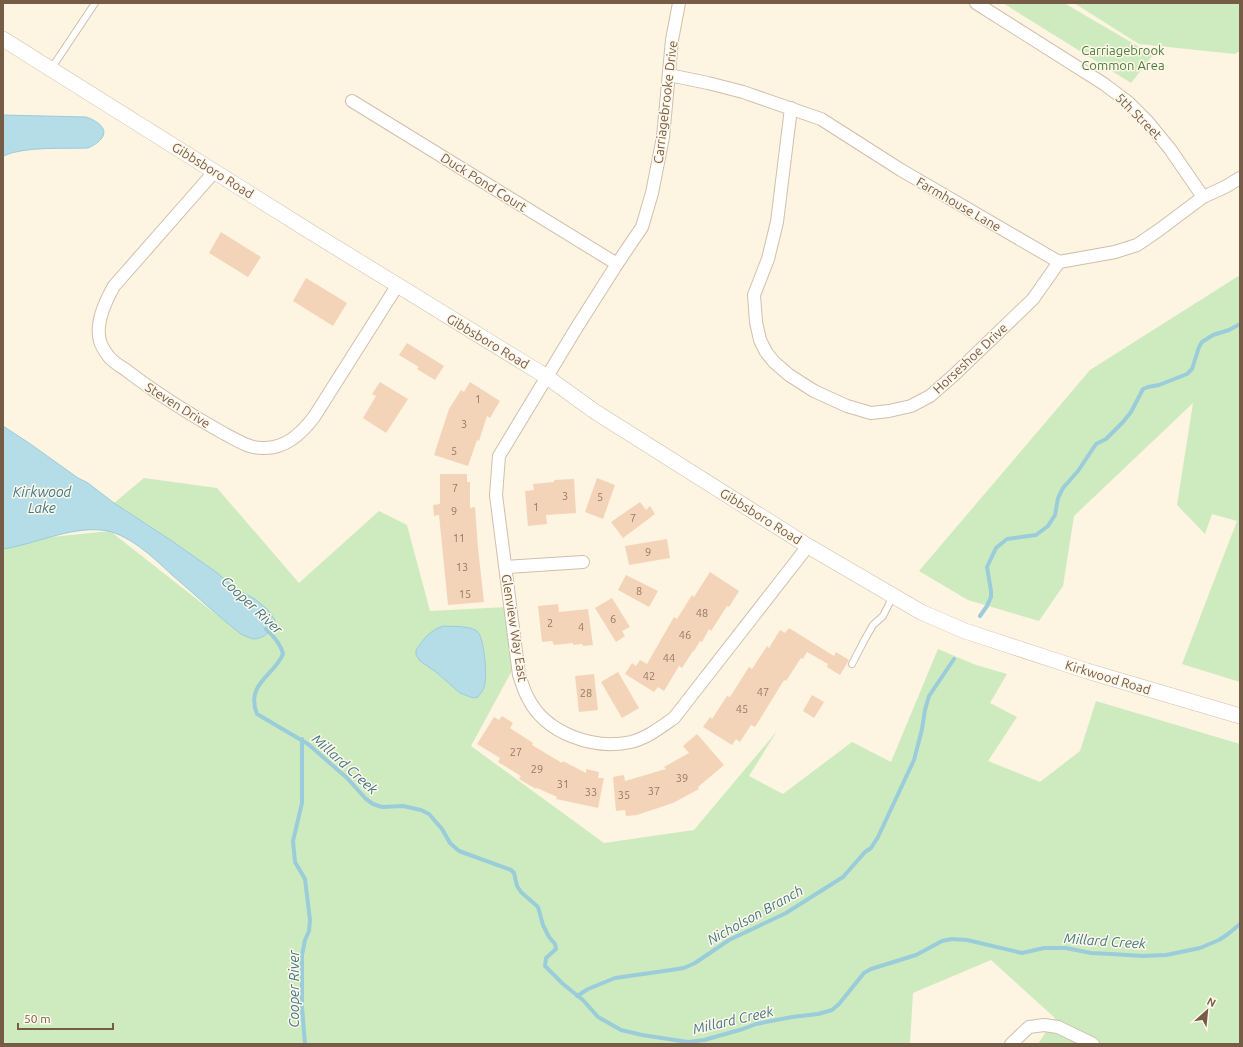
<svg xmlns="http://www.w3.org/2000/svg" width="1243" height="1047" font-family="Ubuntu,sans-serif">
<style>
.green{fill:#ceebbf}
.water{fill:#b5dde8;stroke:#9bccda}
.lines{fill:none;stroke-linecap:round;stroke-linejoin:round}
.stream{stroke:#9bccda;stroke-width:4}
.building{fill:#f4d4b8}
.service-casing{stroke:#d1bfab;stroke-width:8}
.minor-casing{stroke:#d1bfab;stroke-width:14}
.tertiary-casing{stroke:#d1bfab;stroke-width:16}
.service{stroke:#fff;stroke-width:6}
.minor{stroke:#fff;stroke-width:12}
.tertiary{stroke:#fff;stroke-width:15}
.labels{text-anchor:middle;stroke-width:3;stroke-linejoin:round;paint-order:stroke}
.number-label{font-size:11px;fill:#967963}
.park-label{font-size:13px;fill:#4c7c3e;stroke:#fff8e9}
.street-label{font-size:13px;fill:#765b47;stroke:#fff8e9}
.water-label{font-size:14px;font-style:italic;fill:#40798b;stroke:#fff8e9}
</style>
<rect width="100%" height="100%" fill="#fdf4e1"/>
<g class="green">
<path d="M1003,3H1064L1153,55L1131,83Z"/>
<path d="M1074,3H1240V51L1235,54L1139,44Z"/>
<path d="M1240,275V682L1182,664L1237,521L1212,514L1205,534L1177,505L1193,403L1074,516L1063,586L1039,621L968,600L919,571L1090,370Z"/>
<path d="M144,478L217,488L299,583L379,511L407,525L430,611L507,607L515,665L471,746L604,843L694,830L777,731L749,776L783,794L852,742L891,762L938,649L976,665L1007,674L990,703L1017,717L988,761L1040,782L1080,751L1096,701L1240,744V1044H1038L1055,1018L991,960L913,993L910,1044H3V542L110,531L241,634L114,503Z"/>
</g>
<g class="water">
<path d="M3,115L86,117C109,125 110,138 88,148C63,149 25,146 3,156Z"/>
<path d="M3,426L29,443L78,478L88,483L114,503L172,541L216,572L235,588L255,599L269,611L275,620C274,630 263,639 254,639C249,638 245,636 241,634C217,616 195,594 172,575C154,558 127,532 101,530C69,527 35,544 3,549Z"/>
<path d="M443,626C453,627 468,625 477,631C484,636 487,674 485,683C485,688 481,693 478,697L473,698L460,693L436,672L420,661L416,655V650C423,640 430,630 443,626Z"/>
</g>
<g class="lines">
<g class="stream">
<path d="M980,616L987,606L991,597V591L987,567L996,548L1007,539L1036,535L1048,526L1055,515L1058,498L1063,488L1078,471L1096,444L1106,439L1123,422L1131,412L1143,389L1148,387L1159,385L1187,374L1192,369L1199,347L1202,342L1213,335L1229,330L1240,324"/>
<path d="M266,629C273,635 281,645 283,654C274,676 245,684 257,714L308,744L347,778L366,799L373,804L382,807L403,806L421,810L429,814L442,829L450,843L459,851L511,870L514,873L517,886L521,892L538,907L543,925L549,937L555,944L556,949L546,958L545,966L563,984L583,1000L598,1017L607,1022L621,1030L642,1035L688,1042L704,1040L743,1029L756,1024L792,1017L818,1014L832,1010L839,1004L864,973L871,969L916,955L942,941L952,939L967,940L1022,953L1044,948H1066L1091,953L1111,954L1143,956L1166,955L1200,948L1219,940L1228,934L1240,924"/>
<path d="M302,739V803L293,841L295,862L305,879L310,920L309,931L305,940L302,955V1007L305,1044"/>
<path d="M577,996L588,989L615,978L671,970L684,968L695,963L729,940L786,913L843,877L865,852L871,848L878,837L914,760L922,729L925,710L929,696L954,659"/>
</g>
</g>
<g class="building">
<path d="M221,232L261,257L248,277L209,253Z"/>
<path d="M306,278L347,303L333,326L293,301Z"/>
<path d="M407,343L444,366L435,380L417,369L419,367L399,355Z"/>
<path d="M380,382L408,399L386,433L363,418L376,396L372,394Z"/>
<path d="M470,382L500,401L490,418L487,416L479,441L477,440L468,466L434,455L449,409L461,390L464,392Z"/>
<path d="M440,474H467V482H470V508L475,507L478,548L484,602L448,605L439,515L434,516L433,505L440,504Z"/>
<path d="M597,478L615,485L603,519L585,512Z"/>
<path d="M574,479L576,513L546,515L547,524L528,526L525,491L534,490L533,484L554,482V480Z"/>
<path d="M640,502L646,510L650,506L655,514L623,538L611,522Z"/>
<path d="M667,539L670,558L629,565L625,546Z"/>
<path d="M710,572L739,591L729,607L727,606L711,631L709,629L702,642L700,641L694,651H693L682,668L679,666L664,691L658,687L654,692L625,674L632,663L636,666L640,660L647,664L674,617L677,619L692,595L694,597Z"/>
<path d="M626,575L658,591L649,607L618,590Z"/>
<path d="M612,598L630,627L622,631L625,636L616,642L595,608Z"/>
<path d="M558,604L559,612L588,609L593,645L583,646L582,644L573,645V643L554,645L552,641L542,642L538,606Z"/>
<path d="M789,628L834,656L836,652L849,660L840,675L827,667L828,664L807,652L803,659L801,658L786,681L784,680L755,727L751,725L740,742L736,739L732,745L703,727L710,717L712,719L727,696L730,697L749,667L752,669L767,646L769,648L780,630L785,633Z"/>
<path d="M618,672L639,708L622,718L601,682Z"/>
<path d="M594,674L598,710L579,712L575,676Z"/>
<path d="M812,695L824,702L814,718L803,711Z"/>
<path d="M502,716L513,723L510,728L533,743L532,745L562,763L563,761L586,773V769L599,772L598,778H604L598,808L556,799L557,797L537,788L536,789L519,779L521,776L498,762L500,758L477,744L494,717L499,720Z"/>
<path d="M697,734L724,765L698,787L699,789L673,803L637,815L626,816L625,810L616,811L613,777L624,775L625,781L666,769L664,767L689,753L683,746Z"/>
</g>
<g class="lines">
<g class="service-casing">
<g id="service">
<path d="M51,69L95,3"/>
<path d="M852,664L865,639L873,625L883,616L893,596"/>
</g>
</g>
<g class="minor-casing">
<g id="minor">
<path d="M679,3L672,40L663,137L652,193L642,227L617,264L577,327L499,456L496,495L519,675C522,683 524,691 528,698C546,734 594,750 631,742C647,738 661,727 674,718L808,546"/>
<path d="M976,3L1104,84L1128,102L1147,121L1170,149L1203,197"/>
<path d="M669,75L708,83L743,92L821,119L901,170L1059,262L1115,252L1137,245L1159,230L1203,197L1225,187L1240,178"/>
<path d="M352,101L617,264"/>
<path d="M791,108L777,222L768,259L754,295L756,322L760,340L766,352L774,362L789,375L814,391L847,406L871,413L889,411L911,406L930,396L954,375L1033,299L1059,262"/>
<path d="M215,171L114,286C105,302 95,323 100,341C101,346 106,353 109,357C113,362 120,366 126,370C157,394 191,415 225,434C237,440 248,448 262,448C285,449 301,434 314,417L397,286"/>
<path d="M506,567L583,562"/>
<path d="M1011,1044L1029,1027L1044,1025L1058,1027L1093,1044"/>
</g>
</g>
<g class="tertiary-casing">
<path id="tertiary" d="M3,39L306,229L547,377L594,411L808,546L921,612L965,631L1087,671L1240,716"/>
</g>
<use href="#service" class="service"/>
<use href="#minor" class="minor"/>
<use href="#tertiary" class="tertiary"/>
</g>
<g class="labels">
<g class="number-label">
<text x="478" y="403">1</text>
<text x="464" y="428">3</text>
<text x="454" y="455">5</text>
<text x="455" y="492">7</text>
<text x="565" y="500">3</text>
<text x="600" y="501">5</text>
<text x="536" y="511">1</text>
<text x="454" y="515">9</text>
<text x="633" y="522">7</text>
<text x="459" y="542">11</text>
<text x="648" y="556">9</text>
<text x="462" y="571">13</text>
<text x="639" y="595">8</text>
<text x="465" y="598">15</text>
<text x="702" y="617">48</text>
<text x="613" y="623">6</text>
<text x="550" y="627">2</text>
<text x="581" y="631">4</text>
<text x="685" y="639">46</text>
<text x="669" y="662">44</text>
<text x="649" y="680">42</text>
<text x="763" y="696">47</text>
<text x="586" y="697">28</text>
<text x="742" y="713">45</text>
<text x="516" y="756">27</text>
<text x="537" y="773">29</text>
<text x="682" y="782">39</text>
<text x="563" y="788">31</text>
<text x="654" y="795">37</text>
<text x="591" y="796">33</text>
<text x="624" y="799">35</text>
</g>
<g class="park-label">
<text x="1123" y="55">Carriagebrook<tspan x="1123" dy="15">Common Area</tspan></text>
</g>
<g class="street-label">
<text transform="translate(665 102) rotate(-83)" y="5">Carriagebrooke Drive</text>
<text transform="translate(1139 116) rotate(45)" y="5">5th Street</text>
<text transform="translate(213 170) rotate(32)" y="5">Gibbsboro Road</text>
<text transform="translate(484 182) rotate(32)" y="5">Duck Pond Court</text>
<text transform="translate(959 204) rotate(30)" y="5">Farmhouse Lane</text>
<text transform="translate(488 341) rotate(31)" y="5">Gibbsboro Road</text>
<text transform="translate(970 358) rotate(-43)" y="5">Horseshoe Drive</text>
<text transform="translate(178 405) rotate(32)" y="5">Steven Drive</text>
<text transform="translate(761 516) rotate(32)" y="5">Gibbsboro Road</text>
<text transform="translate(515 628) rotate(81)" y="5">Glenview Way East</text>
<text transform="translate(1108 677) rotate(17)" y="5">Kirkwood Road</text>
</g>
<g class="water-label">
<text x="42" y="497">Kirkwood<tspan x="42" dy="16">Lake</tspan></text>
<text transform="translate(252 605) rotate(43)" y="5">Cooper River</text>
<text transform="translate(345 764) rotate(42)" y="5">Millard Creek</text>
<text transform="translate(755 915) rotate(-29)" y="5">Nicholson Branch</text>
<text transform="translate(1105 941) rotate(4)" y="5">Millard Creek</text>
<text transform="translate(294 989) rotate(-90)" y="5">Cooper River</text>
<text transform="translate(733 1020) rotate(-13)" y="5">Millard Creek</text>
</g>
</g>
<rect width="1243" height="1047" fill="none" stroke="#765b47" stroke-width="8"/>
<g transform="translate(1207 1011) rotate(27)" stroke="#fff8e9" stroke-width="3" paint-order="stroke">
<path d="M0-3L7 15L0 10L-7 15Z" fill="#765b47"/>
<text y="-6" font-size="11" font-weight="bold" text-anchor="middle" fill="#765b47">N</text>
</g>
<path d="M18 1023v6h95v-6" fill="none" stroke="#765b47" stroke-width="2"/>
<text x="24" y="1023" font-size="12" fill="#765b47" stroke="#fff8e9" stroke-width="3" paint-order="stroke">50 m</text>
</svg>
